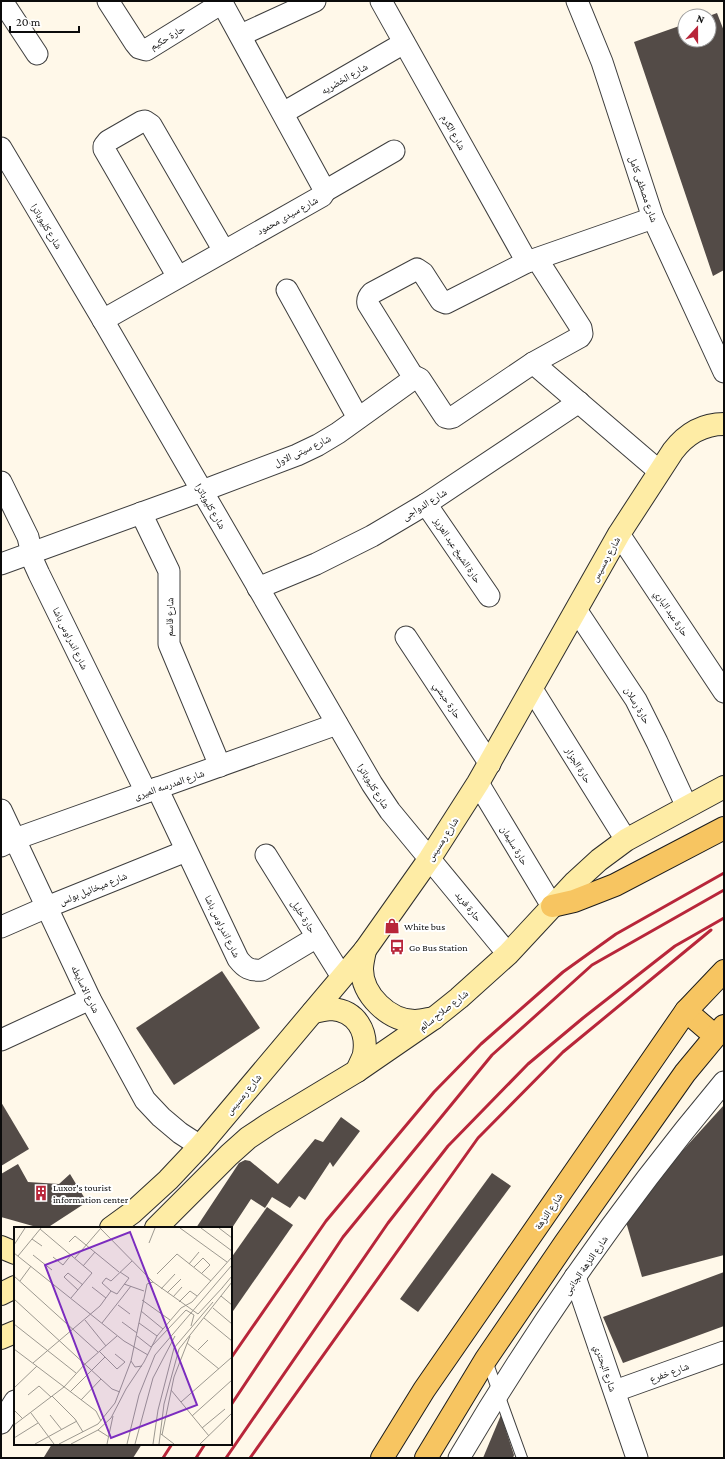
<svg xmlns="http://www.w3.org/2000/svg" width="725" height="1459" font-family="'Crimson Pro','Noto Naskh Arabic',serif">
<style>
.building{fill:#534b47}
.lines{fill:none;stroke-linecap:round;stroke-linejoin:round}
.lane-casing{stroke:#3e3e3e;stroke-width:12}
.street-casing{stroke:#3e3e3e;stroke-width:23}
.secondary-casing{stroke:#2d2d2d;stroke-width:24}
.primary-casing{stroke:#1c1c1c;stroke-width:24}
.lane{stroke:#fff;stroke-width:10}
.street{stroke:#fff;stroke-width:21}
.secondary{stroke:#feeca5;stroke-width:22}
.primary{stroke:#f7c561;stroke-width:22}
.rail{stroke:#b8263a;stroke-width:3}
.labels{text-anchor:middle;stroke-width:4;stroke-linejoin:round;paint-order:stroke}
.street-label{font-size:10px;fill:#0b0b0b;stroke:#fff}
.poi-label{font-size:10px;fill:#0b0b0b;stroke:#fff;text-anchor:start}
.inset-road{fill:none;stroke:#9d9990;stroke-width:1}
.view{fill:#7b2cbf;fill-opacity:0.15;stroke:#7b2cbf;stroke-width:2}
.inset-edge{fill:none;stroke:#0b0b0b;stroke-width:2}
</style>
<rect width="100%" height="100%" fill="#fff8e9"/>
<g class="building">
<path d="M717,13L724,31V270L713,276L634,42L685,24V40H709V16Z"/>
<path d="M222,971L260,1028L174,1085L136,1028Z"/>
<path d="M1,1102L29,1149L1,1166Z"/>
<path d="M724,1105V1255L642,1277L624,1215Z"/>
<path d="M341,1117L360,1131L333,1167L330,1162L305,1200L299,1196L290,1208L272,1197L265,1208L251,1199L232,1228H196L239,1163L245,1160L250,1161L278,1184L315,1139L323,1142Z"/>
<path d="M18,1164L28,1182L59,1184L70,1174L87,1202L47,1228H40L1,1217V1174Z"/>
<path d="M492,1173L511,1186L418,1312L400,1299Z"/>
<path d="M267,1207L293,1225L231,1314V1258Z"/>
<path d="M724,1272V1326L623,1363L603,1317Z"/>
<path d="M501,1415L514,1455L513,1458H483Z"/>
<path d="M52,1444H142L133,1458H45L44,1457Z"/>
</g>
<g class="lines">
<g class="lane-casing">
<path id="lane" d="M487,1361L522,1458"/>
</g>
<g class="street-casing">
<g id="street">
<path d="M2,1L37,54"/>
<path d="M108,1L135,43L139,48L146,50L222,3"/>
<path d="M381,1L527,262"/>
<path d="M577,1L602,62L653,218L724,372"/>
<path d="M241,35L315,1"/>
<path d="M283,113L404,43"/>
<path d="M1,148L103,320L372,784L390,811L508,954"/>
<path d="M325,191L394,151"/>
<path d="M178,277L104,149V146L108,141L141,122L145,121L151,125L224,251"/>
<path d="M287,290L358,418"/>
<path d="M103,320L322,196L325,191L221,1"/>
<path d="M533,363L659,471"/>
<path d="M414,378L368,304C367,300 368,297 372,293L417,269L423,273L441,301L446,303L527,262L653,218"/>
<path d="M1,482L28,537L34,563L39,574L146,792"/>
<path d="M426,504L489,596"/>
<path d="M141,513L169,571V644L220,766"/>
<path d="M619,534L724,692"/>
<path d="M1,564L202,491L297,455L318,445L338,433L416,377L420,379L445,417L449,418L453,417L533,363L580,337L582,334L581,328L537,259"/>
<path d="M258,588L316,564L372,536L426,504L579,402"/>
<path d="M577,611L636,700L657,742L687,807"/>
<path d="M406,637L490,764"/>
<path d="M532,689L626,840"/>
<path d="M478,783L552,906"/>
<path d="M157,788L238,959C245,968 250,971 262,970L317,937"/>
<path d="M1,810L90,999L145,1100L161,1117L180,1133L200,1146"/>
<path d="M1,846L15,839L337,724"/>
<path d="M266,855L342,977"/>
<path d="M1,927L47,907L186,851"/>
<path d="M1,1040L90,999"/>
<path d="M575,1277L637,1458"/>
<path d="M615,1391L724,1352"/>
<path d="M1,1423L15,1401"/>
<path d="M459,1458C537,1326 626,1199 724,1082"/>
</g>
</g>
<g class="secondary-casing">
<g id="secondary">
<path d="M365,950C364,956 362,963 362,969C362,995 389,1021 415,1021C421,1021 428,1019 434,1018"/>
<path d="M313,1012C319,1011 326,1009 332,1009C356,1011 368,1031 364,1054C363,1059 359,1065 357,1071"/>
<path d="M111,1228L133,1212L168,1180L200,1146L365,950L430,858L478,783L619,534L673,451C686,434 702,424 724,424"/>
<path d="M156,1228L229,1155L248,1138L269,1124L357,1071L434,1018L459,998L508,954L575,882L599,860L626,840L724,787"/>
<path d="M1,1247L15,1253"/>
<path d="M1,1294L15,1287"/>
<path d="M1,1338L15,1332"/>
</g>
</g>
<g class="primary-casing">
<g id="primary">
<path d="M552,906L574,901L615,885L724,828"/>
<path d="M686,1011L715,1036"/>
<path d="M382,1458L424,1390L686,1011L724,971"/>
<path d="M426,1458L486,1359L565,1243L685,1073L724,1026"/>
</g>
</g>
<use href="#lane" class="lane"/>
<use href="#street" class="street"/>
<use href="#secondary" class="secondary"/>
<use href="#primary" class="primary"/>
<g class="rail">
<path d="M231,1358L326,1221L434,1092L481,1044L563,972L616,934L724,873"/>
<path d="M231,1405L343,1237L492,1055L592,965L724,890"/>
<path d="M163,1458L172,1444"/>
<path d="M196,1458L205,1444"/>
<path d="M226,1458L388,1223L448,1146L528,1064L583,1018L675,946L724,918"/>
<path d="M250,1458L478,1138L563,1052L711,930"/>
</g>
</g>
<defs>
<g id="shop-bare" transform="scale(1.2)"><path d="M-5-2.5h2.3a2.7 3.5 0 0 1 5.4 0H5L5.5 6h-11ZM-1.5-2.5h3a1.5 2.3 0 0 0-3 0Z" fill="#b8263a" stroke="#fff" stroke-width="2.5" paint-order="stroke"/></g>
<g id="bus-bare" transform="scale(1.2)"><path d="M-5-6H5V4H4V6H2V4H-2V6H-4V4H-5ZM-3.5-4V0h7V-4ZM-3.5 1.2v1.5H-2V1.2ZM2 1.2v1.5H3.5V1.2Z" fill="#b8263a" stroke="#fff" stroke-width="2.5" paint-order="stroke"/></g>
<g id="building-bare" transform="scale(1.2)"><path d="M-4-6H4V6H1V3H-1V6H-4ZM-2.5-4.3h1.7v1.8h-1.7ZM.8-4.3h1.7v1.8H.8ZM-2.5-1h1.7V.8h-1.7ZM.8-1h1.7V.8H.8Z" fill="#b8263a" stroke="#fff" stroke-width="2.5" paint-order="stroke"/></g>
</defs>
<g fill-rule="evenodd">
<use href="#shop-bare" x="392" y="926"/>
<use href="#bus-bare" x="397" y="947"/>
<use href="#building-bare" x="41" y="1193"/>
</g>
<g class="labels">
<g class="street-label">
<text transform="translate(167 37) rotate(-31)" y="4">حارة حكيم</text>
<text transform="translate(344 78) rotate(-30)" y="4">شارع الخضريه</text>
<text transform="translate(454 132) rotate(61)" y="4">شارع الكرم</text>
<text transform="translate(644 189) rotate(71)" y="4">شارع مصطفى كامل</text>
<text transform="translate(287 215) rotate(-29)" y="4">شارع سيدى محمود</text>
<text transform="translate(47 226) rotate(59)" y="4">شارع كليوباترا</text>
<text transform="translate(302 450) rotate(-25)" y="4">شارع سيتى الاول</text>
<text transform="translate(424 504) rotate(-32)" y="4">شارع الدواجى</text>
<text transform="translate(211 506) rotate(60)" y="4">شارع كليوباترا</text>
<text transform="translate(458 550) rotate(56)" y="4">حارة الشيخ عبد العزيز</text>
<text transform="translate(605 559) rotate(-61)" y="4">شارع رمسيس</text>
<text transform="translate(672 613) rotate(56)" y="4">حارة عبد الباري</text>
<text transform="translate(169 617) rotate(-89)" y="4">شارع قاسم</text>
<text transform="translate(71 638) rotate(64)" y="4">شارع اندراوس باشا</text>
<text transform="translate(448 700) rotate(56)" y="4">حارة حبشي</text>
<text transform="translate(638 705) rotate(60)" y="4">حارة رسلان</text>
<text transform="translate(579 765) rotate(58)" y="4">حارة الجزار</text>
<text transform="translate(169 784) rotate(-19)" y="4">شارع المدرسه الميرى</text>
<text transform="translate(374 786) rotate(58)" y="4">شارع كليوباترا</text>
<text transform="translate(442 839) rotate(-57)" y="4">شارع رمسيس</text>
<text transform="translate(515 845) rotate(59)" y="4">حارة سليمان</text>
<text transform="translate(93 888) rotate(-22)" y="4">شارع ميخائيل بولس</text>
<text transform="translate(469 906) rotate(51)" y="4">حارة فريد</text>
<text transform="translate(304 916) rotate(58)" y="4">حارة خليل</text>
<text transform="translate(223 926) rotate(64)" y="4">شارع اندراوس باشا</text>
<text transform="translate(86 989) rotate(64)" y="4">شارع الاسايطه</text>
<text transform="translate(443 1010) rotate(-38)" y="4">شارع صلاح سالم</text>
<text transform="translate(243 1094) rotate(-50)" y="4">شارع رمسيس</text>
<text transform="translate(548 1211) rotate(-56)" y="4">شارع النزهة</text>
<text transform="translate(585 1265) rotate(-55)" y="4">شارع النزهة الجانبى</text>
<text transform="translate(606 1368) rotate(71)" y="4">شارع البحتري</text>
<text transform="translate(669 1372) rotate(-20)" y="4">شارع خفرع</text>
</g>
<g class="poi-label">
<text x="404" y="930">White bus</text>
<text x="409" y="951">Go Bus Station</text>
<text x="53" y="1191">Luxor's tourist<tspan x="53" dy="12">information center</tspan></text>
</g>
</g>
<g transform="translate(14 1227)">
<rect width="218" height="218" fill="#fff8e9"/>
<path class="inset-road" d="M86,1L139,55M166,1L213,35M187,1L218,24M205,1L218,11M26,2L78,46L57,71M18,12L28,19M55,15L61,9L105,45M135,16L141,1M0,18L11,1M0,26L110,114L134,128M19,28L38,43M4,29L27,1M39,30L49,38L57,28M61,31L87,1M175,37L185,25M69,39L81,25M180,40L189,31L196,38L188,46M143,47L163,27L197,54M0,49L84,125M6,54L17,39M110,57L130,64M78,60L92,71M208,61L218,49M147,62L161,47M64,63L50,50L54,46L69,58M97,64L88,56L92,51L97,54L118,34M153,66L167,52M207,69L218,78M159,70L168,60M0,72L87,152L98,162L106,165M128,73L156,93M165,75L176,64L183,69M104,78L116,87M199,81L218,97M127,84L149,102M190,91L218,114M71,93L92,119M108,95L123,106M88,96L117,59M125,96L143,109M0,97L62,146M123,109L137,120M173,116L205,142M137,120L172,83L180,88L177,99M0,122L82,184L87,194M184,123L194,113M85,124L103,142L111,135M101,127L111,135M117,134L121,140L128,139M19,136L86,79L97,64L103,67L115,51L106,45M0,161L23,139M157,163L195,209M56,165L91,130M14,168L25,159L37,170M38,169L61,192L69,205M67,173L87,152M167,175L218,130M0,183L9,192M17,186L40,217M36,188L48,203M178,189L218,153M0,198L50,160L71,137L103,109M188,201L211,182M84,203L95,210M147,207L160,217M148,208L160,150L176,109M0,211L24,196M21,217L63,194M45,217L84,197L101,176L117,134L133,57L139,55L184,87L209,60M57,217L84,203L97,191L112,162L130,135L143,109L167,81L178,75L218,30M93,217L99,189M113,217L125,168L141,128L218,38M121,217L139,151L161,109M139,217L144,183L160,121L199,75M145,217L150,177L165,122L218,55M186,217L218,186"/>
<path class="view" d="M116,5L183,178L97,211L31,38Z"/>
<rect width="218" height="218" class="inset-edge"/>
</g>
<rect width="725" height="1459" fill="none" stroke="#0b0b0b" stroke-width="4"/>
<g transform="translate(697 28) rotate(21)"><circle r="19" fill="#ffffff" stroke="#9d9d9d"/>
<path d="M0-3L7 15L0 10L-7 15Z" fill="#b8263a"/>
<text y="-6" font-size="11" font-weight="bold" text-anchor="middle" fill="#0b0b0b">N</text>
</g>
<path d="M10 26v6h69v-6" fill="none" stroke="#0b0b0b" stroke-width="2"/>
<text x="16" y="26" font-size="12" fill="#0b0b0b" stroke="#ffffff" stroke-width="3" paint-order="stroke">20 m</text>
</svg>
